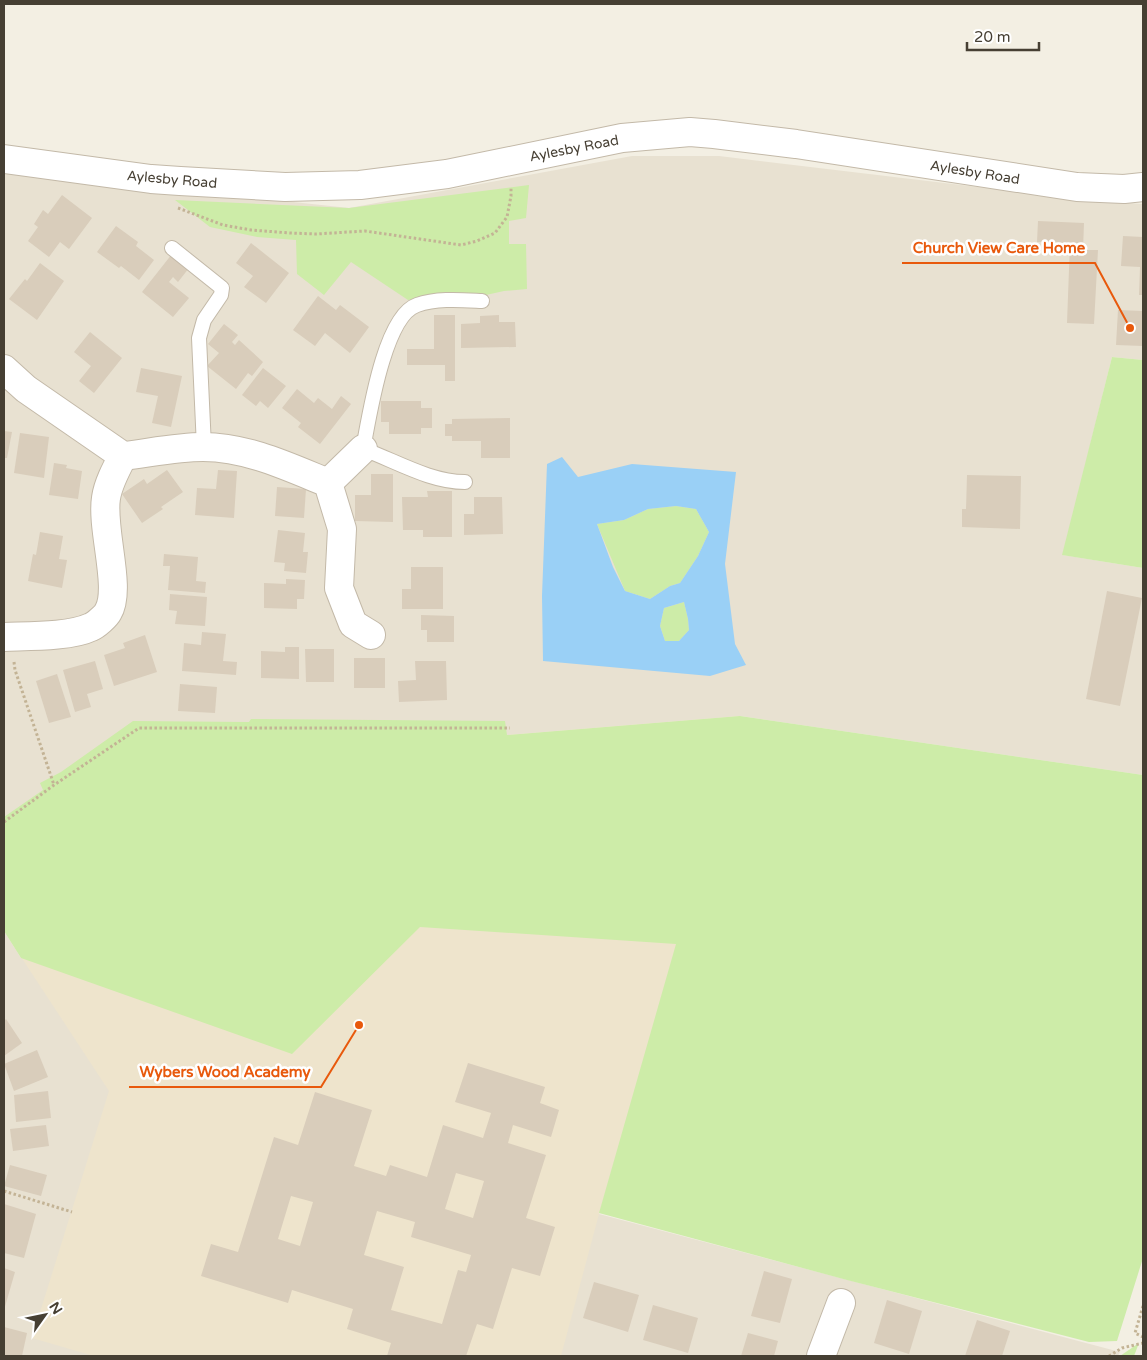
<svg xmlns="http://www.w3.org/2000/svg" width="1147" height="1360" font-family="'Varela Round',sans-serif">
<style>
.residential{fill:#e8e1d1}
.education{fill:#eee4cc}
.green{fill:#cdeca8}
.water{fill:#9ad0f6;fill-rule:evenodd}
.building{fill:#d9cdbb;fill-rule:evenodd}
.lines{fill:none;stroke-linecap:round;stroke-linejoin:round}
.service-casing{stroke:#c3b9a8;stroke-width:16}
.minor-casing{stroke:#c3b9a8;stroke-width:30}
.tertiary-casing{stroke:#c3b9a8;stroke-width:30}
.path{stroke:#c3b395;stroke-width:3;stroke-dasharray:2.5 2.5;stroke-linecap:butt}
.service{stroke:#fff;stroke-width:14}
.minor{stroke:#fff;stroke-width:28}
.tertiary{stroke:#fff;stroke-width:28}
.labels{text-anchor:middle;stroke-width:5;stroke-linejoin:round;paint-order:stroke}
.street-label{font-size:14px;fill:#463f33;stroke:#fff}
.leader{fill:none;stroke:#e8590c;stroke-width:2}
.callout-dot{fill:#e8590c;stroke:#fff;stroke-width:2}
.callout-label{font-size:15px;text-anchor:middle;font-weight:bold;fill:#e8590c;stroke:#fff;stroke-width:5;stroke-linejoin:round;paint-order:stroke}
</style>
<rect width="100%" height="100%" fill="#f3efe3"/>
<g class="residential">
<path d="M632,156H719L1087,200L1143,204V360L1112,357L1063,555L1143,568V775L740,716L507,735L4,836V168L36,174L349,208Z"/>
<path d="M4,931L21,958L677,944L599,1214L1120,1352L1118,1356H4Z"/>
</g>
<path class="education" d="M740,716L677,944L599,1214L561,1356H94L32,1338L109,1091L4,931L507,735Z"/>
<g class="green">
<path d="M529,185L526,218L509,221V244H526L527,289L504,291L486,295L454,294L426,297L408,300L351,262L324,295L297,274L296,240L257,237L210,227L175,200L349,208Z"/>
<path d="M1112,357L1143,360V568L1062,555Z"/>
<path d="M676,506L696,509L709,532L698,556L680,583L670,586L650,599L625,591L597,524L624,520L648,509Z"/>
<path d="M684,602L688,619L689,630L679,641H665L660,626L664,608Z"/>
<path d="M740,716L1143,775V1258L1117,1341L1089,1342L847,1280L599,1213L676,944L420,927L292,1054L21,958L4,931V817L43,790L40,783L61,772L133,721L249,722L251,719L505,721L507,735Z"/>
<path d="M1139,1343L1134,1356H1120Z"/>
</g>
<path class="water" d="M562,457L578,477L632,464L736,472L725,564L735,644L746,665L710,676L543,661L542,596L547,464ZM676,506L696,509L709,532L698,556L680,583L670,586L650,599L625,591L613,567L597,524L624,520L648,509ZM684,602L688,619L689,630L679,641H665L660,626L664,608Z"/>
<g class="building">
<path d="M62,195L92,218L69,249L60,242L49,257L28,241L38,227L34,224L43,210L48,214Z"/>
<path d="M1038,221L1084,223L1083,250H1098L1094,324L1067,323L1070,243L1037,242Z"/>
<path d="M116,226L138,242L136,246L154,260L139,280L121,266L119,268L97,252Z"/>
<path d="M1123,236L1143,237V295H1139L1140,267L1121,266Z"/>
<path d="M251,243L289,273L266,303L244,287L253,276L236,263Z"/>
<path d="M172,254L189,268L178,282L173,277L169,282L189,298L173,317L142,292Z"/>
<path d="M40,263L64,281L37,320L9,299L25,279L27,281Z"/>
<path d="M318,296L336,310L340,305L369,327L350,353L325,333L315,346L293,330Z"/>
<path d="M1118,310L1143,311V346L1116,345Z"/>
<path d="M434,315H455V381H445V365H407V349H434Z"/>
<path d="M499,315V322H515L516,347L461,348V324L480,323V316Z"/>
<path d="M224,324L238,335L232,342L235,345L239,340L263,362L252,376L248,373L236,389L207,366L219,353L208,344Z"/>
<path d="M90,332L122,358L94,393L79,381L91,366L74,352Z"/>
<path d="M141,368L182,376L171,427L152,423L158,396L136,392Z"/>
<path d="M263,368L286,386L268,408L260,401L256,406L242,395Z"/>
<path d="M297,389L314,403L318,398L332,409L341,396L351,404L320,444L298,427L301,423L282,408Z"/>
<path d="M381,401H421V408H432V428H421V434H389V422H381Z"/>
<path d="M510,418V458H481V441H452V436H445V424H452V419Z"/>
<path d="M4,431L12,432L7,458H4Z"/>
<path d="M20,433L49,437L44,478L14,473Z"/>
<path d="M54,463L67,465L66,468L82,471L78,499L49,495Z"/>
<path d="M167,470L183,492L161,507L163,509L142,523L122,494L144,479L147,484Z"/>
<path d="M218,470L237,471L234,518L195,515L197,488L216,489Z"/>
<path d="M371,474H393V522L355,521V495H371Z"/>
<path d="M967,475L1021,476L1020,529L962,527V509H966Z"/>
<path d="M277,487L306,489L304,518L275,516Z"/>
<path d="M427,491H452V537H423V530H403L402,497H428Z"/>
<path d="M474,497H502L503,534L464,535V514H474Z"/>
<path d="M278,530L305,533L303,552H308L306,573L284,571L285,563L274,562Z"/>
<path d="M40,532L63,536L59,559L67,560L62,588L28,581L33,554L36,555Z"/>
<path d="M164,554L198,557L196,581L206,582L205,593L168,590L170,566H163Z"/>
<path d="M411,567H443V609H402V589H411Z"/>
<path d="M286,579L305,580L304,599H297V609L264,608V583L286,584Z"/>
<path d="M1107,591L1142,598L1120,706L1086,699Z"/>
<path d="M170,594L207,597L205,626L175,624L177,611L169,610Z"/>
<path d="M421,615L454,616V642H427V630H421Z"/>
<path d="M202,632L226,634L223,661L237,662L236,675L182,671L184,643L201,645Z"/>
<path d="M145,635L157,672L114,686L104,655L125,648L123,643Z"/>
<path d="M285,647H299V679L261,678V651L285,652Z"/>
<path d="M305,649H334V682H306Z"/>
<rect x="354" y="658" width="31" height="30"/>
<path d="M95,661L103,689L87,694L91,707L75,712L63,670Z"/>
<path d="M415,661H446L447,700L399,702L398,681L416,680Z"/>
<path d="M57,674L71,717L49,723L36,681Z"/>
<path d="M180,684L217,687L215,713L178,711Z"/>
<path d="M6,1019L22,1043L4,1056V1021Z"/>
<path d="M37,1050L48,1077L14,1091L4,1064Z"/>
<path d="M468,1063L545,1087L540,1103L559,1110L551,1137L513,1125L508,1143L546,1155L526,1218L555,1227L540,1276L512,1268L493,1329L477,1324L466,1356H387L391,1343L347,1329L353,1309L292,1290L288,1303L201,1276L211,1244L238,1252L274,1137L298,1145L315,1092L372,1110L354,1166L386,1176L390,1165L427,1177L443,1125L483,1138L491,1113L455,1102ZM456,1173L484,1181L473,1218L445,1209ZM291,1196L313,1202L300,1246L278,1239ZM377,1211L415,1222L411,1237L471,1255L466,1272L458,1270L442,1324L391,1310L404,1267L364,1255Z"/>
<path d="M48,1091L51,1118L16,1122L14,1095Z"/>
<path d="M46,1125L49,1146L13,1151L10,1129Z"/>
<path d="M10,1165L47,1175L41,1196L4,1186Z"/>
<path d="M4,1204L36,1214L24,1258L4,1253Z"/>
<path d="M4,1268L15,1272L4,1310Z"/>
<path d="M764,1271L792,1279L780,1323L751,1316Z"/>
<path d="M594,1282L639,1295L628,1332L583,1318Z"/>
<path d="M887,1300L922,1311L909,1354L874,1343Z"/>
<path d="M653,1305L698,1318L688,1353L643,1340Z"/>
<path d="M977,1320L1010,1331L1002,1356H965Z"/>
<path d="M4,1327L27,1333L22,1356H4Z"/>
<path d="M748,1333L778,1341L774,1356H741Z"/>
</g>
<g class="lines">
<g class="service-casing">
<g id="service">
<path d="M172,248L222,288L221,295L204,320L199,338L204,447"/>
<path d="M465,482C430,482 396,461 363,449C369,418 384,316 417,305C437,298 461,300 482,301"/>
</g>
</g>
<g class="minor-casing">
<g id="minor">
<path d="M4,369L26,389L123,456C149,453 177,447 203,447C247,447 289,467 328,483L342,529L339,588L353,624L371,635"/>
<path d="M328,483L363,449"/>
<path d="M4,637C28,636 70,637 91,627C96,625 106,616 108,612C122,589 101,529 106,498C108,484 116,469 123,456"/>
<path d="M821,1356L841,1303"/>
</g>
</g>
<g class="tertiary-casing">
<path id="tertiary" d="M4,159L151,179L180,181L285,187L360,185L447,174L622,138L690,132L714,134L796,144L1077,187L1124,189L1143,187"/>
</g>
<g class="path">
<path d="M178,208L223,225L251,230L290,233L316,234L365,231L461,245L477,241L495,233L507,217L511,196V188"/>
<path d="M14,662L15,670L54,785"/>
<path d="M4,822L54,785L139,728H510"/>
<path d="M4,1191L72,1212"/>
<path d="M1143,1306L1135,1333L1143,1337"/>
<path d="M1109,1356L1122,1348L1143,1343"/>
</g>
<use href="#service" class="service"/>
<use href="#minor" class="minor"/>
<use href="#tertiary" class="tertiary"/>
</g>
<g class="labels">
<g class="street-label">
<text transform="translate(574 148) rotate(-11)" y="5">Aylesby Road</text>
<text transform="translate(975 172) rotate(9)" y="5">Aylesby Road</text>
<text transform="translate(172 179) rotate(5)" y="5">Aylesby Road</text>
</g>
</g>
<path class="leader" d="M1130 328L1095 263H902M359 1025L321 1087H129"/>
<g class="callout-dot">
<circle cx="1130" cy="328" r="5"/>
<circle cx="359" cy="1025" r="5"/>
</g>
<g class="callout-label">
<text x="999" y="253">Church View Care Home</text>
<text x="225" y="1077">Wybers Wood Academy</text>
</g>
<rect width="1147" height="1360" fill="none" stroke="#463f33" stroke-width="10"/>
<g transform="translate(45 1315) rotate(57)" stroke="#ffffff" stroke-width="4" paint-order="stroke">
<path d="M0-4L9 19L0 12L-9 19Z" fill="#463f33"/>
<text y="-8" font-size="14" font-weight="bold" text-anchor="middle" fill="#463f33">N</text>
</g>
<path d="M967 42v8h72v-8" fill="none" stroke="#463f33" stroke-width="2.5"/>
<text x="974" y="42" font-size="15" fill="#463f33" stroke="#ffffff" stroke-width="4" paint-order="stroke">20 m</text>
</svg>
